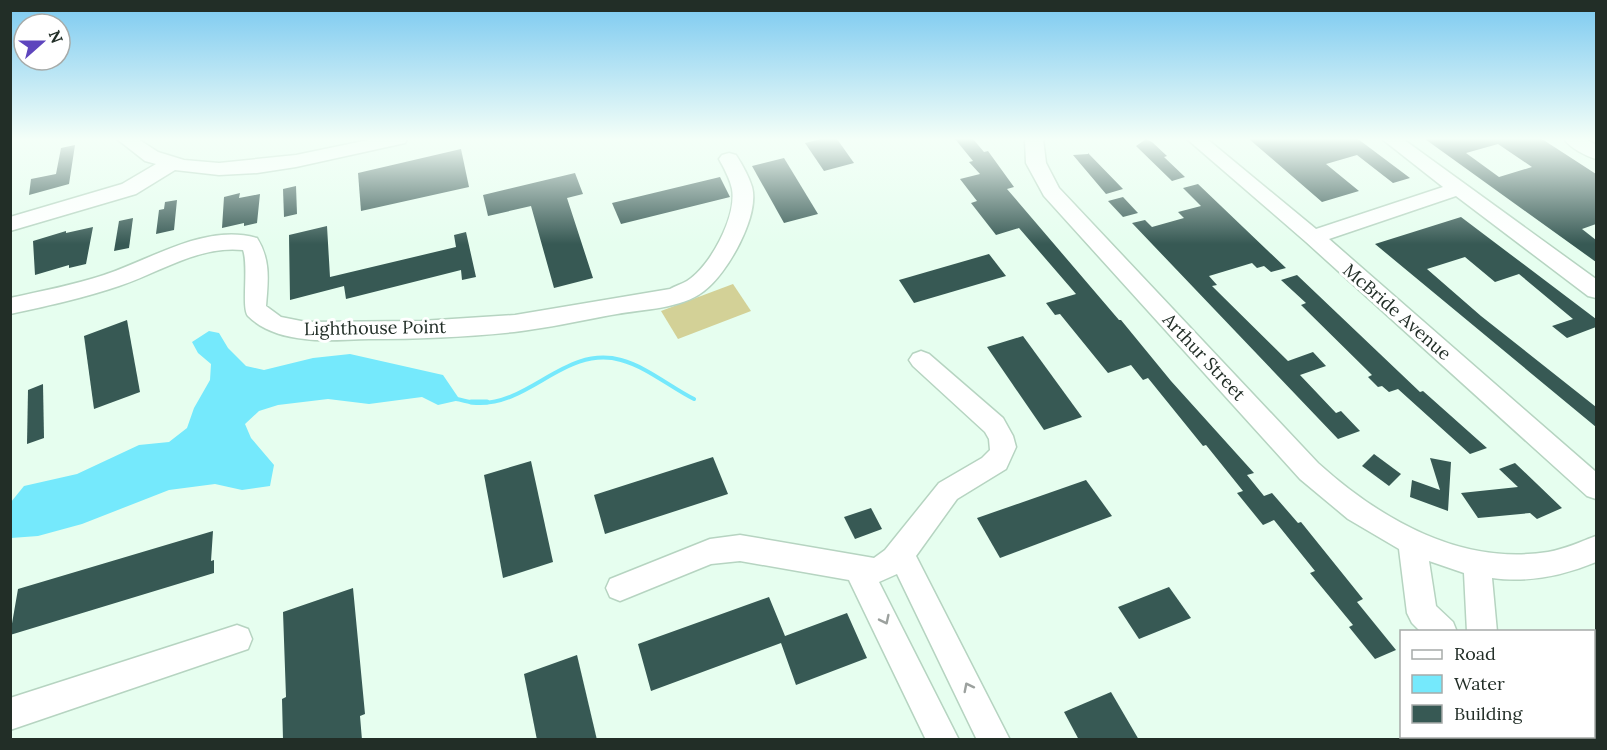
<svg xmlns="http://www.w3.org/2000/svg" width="1607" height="750" font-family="Lora,serif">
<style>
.green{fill:#d3d197}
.water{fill:#75e9fc}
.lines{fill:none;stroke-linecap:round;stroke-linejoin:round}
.stream-far1{stroke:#75e9fc;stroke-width:4}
.stream{stroke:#75e9fc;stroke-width:5}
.building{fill:#375954;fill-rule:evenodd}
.minor-casing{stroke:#b6d4c1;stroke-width:3}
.minor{fill:#fff;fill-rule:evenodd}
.oneway{stroke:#9ca19e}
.labels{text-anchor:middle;stroke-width:6;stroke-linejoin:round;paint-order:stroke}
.street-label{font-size:18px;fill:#222e27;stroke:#fff}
</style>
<rect width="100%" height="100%" fill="#e6feef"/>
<path class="green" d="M733,284L751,311L678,339L661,311Z"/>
<path class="water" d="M209,331L219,333L228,348L246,366L264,370L313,358L350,354L443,375L460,400L438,405L422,397L369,404L328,399L278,405L259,411L245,424L251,438L274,465L270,486L242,490L215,484L169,490L82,524L38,536L11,538V502L24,486L77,474L139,445L169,442L187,428L194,408L210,380L211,364L198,353L192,342Z"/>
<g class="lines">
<path class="stream-far1" d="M456,399C463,400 471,403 479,403C531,404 566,345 621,360C647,367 670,387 694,399"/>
<path class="stream" d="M471,402H487"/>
</g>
<g class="building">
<path d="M821,139H837L854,163L824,171L805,143Z"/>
<path d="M955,139H973L984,152L988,151L1014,187L1007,189L1119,320H1121L1171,381L1254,473L1247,475L1264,496L1272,493L1298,523L1301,522L1363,599L1357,602L1396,650L1375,659L1349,627L1353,625L1310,573L1315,571L1274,520L1263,525L1237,493L1243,491L1206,445L1203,446L1148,378L1143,380L1131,365L1108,373L1060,314L1055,315L1046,303L1076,294L1019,228L996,235L971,203L977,201L960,179L980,174L969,162L973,161Z"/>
<path d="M1146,139L1152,142L1167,156L1164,157L1185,177L1172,181L1136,146Z"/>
<path d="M1249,139H1358L1410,178L1393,183L1357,155L1326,164L1359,191L1322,202Z"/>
<path d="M1425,139H1542L1596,174V224L1582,229L1596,240V262ZM1498,144L1532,167L1499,177L1466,153Z"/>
<path d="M75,145L69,184L29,195L31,179L56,174L61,148Z"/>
<path d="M461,149L469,187L361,211L358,173Z"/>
<path d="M1088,154V153L1123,189L1106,194L1073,155Z"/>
<path d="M784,158L818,214L784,223L752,166Z"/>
<path d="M575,173L583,194L567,198L593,278L554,288L531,206L488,216L483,195Z"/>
<path d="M720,177L730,197L621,224L612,203Z"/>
<path d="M1198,184L1286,268L1271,272L1264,266L1257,268L1252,263L1209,276L1217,285L1212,286L1288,361L1313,352L1326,366L1300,375L1336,413L1341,411L1360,431L1338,439L1132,223L1145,220L1152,227L1184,218L1178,212L1201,206L1183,188Z"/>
<path d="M296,186L297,214L284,217L283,189Z"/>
<path d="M240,193L239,198L260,194L257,223L244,226V223L222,228L224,197Z"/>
<path d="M1123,197L1138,213L1123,217L1108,201Z"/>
<path d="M177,200L174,230L156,234L159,210L164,209L165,202Z"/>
<path d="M1461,217L1596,319V327L1567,338L1552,326L1573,319L1519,274L1495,282L1465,257L1427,269L1481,316L1596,407V427L1375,244Z"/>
<path d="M133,218L129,248L114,251L119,221Z"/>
<path d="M327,226L330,277L456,247L454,235L466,232L476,277L462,280L461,270L346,299L344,286L290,300L289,235Z"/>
<path d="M93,227L86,264L69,268V265L35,275L33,241L66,231V233Z"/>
<path d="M989,254L1006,276L914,303L899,280Z"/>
<path d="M1297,275L1420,392L1423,391L1487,448L1470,454L1398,389L1389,392L1382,386L1378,387L1368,377L1372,375L1301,305L1306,303L1281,280Z"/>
<path d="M127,320L140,392L94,409L84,336Z"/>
<path d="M1023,336L1082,417L1044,430L987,347Z"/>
<path d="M43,384L44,438L27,444L28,390Z"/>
<path d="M1374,454L1401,474L1389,486L1362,466Z"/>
<path d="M713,457L728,494L605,534L594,495Z"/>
<path d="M1430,458L1451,462L1448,511L1410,497L1412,480L1440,490Z"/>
<path d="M531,461L553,562L503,578L484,475Z"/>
<path d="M1515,463L1562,508L1537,519L1530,513L1478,518L1461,493L1518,487L1499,469Z"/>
<path d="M1086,480L1112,516L1000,558L977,518Z"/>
<path d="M871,508L882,529L855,539L844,517Z"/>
<path d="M213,531L211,561L214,560V573L10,635L18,589Z"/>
<path d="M1169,587L1191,618L1139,639L1118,607Z"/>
<path d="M353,588L365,714L360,716L362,740H283L282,699L286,697L283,612Z"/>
<path d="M769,597L785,636L847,613L867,658L796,685L781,643L651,691L638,644Z"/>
<path d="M577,655L597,740H537L524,674Z"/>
<path d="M1111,692L1139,740H1079L1064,712Z"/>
</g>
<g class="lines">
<g class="minor-casing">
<g id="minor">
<path d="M117,139H138L158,152L184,160L219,163L296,155L373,139H407L405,143L296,167L257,173L219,175L175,170L136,194L10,231V217L122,184L156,164L145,161Z"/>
<path d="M1025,139H1043L1046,163L1059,188L1318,463C1380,519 1461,566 1548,552C1565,549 1580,542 1596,536V562C1562,576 1529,583 1492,578L1497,632H1467L1464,573L1429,561L1436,606L1453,622L1457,632H1421L1412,623L1407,613L1399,549L1348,519L1300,479L1044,196L1026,163Z"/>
<path d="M1187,139H1207L1316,229L1443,187L1382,139H1403L1596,279V298L1588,296L1456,196L1329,239L1596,472V499L1587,496L1306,242Z"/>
<path d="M1564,139H1586L1596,145V159C1586,156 1570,148 1564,139Z"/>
<path d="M729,153L736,155C742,164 749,177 752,187C760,216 727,274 704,291C681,309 644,309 617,314C583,320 548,328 514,332C466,337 417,339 369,339C348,339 326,342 305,339C285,337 263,331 248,316C241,308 249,266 243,250C199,245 159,273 119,286C84,298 47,306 10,314V298C42,291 74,285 104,275C152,259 206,223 257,238C271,260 268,281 266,306L281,317L306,322L421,321L515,315L670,289C675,286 682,284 687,281C710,267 737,216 732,189C730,179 724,168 719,159L722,155Z"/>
<path d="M921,351L929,354L1003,418L1013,436L1016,447L1006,469L957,499L916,556L1010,740H977L897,574L879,582L959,740H926L849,580L740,561L711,564L620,601L610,597L606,588L610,579L710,539L740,535L874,558L885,550L939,483L982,458L990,450L989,439L985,432L913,366L909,360L913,354Z"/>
<path d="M237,625L248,629L252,639L248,649L10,730V698Z"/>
</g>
</g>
<use href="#minor" class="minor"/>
</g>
<defs><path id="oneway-chevron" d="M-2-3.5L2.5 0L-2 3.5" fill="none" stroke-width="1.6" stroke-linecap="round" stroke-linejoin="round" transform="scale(1.5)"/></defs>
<g class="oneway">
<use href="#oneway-chevron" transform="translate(885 620) rotate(64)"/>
<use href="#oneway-chevron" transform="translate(968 687) rotate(-117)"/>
</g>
<linearGradient id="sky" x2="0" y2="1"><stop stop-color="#7ac9f0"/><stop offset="0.57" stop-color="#f4fff8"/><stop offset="1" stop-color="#f4fff8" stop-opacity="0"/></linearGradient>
<rect width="1607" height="244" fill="url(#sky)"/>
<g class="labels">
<g class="street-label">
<text transform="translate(1397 312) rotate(41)" y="6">McBride Avenue</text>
<text transform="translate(375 328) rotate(-1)" y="6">Lighthouse Point</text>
<text transform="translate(1204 357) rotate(47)" y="6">Arthur Street</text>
</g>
</g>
<rect width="1607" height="750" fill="none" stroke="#222e27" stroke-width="24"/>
<rect x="1400" y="630" width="195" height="108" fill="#ffffff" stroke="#a7aba9" stroke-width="1.5"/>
<rect x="1412" y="650" width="30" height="9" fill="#ffffff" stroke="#a7aba9" stroke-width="1.5"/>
<text x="1454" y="660" font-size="18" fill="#222e27">Road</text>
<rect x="1412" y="675" width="30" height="18" fill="#75e9fc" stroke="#a7aba9" stroke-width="1.5"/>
<text x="1454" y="690" font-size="18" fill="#222e27">Water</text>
<rect x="1412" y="705" width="30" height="18" fill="#375954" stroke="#a7aba9" stroke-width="1.5"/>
<text x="1454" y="720" font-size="18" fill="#222e27">Building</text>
<g transform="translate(42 42) rotate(69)"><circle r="28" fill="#ffffff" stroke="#a7aba9" stroke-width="1.5"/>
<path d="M0-4.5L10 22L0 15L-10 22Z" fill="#5e45bd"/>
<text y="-9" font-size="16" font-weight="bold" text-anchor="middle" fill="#222e27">N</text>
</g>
</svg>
